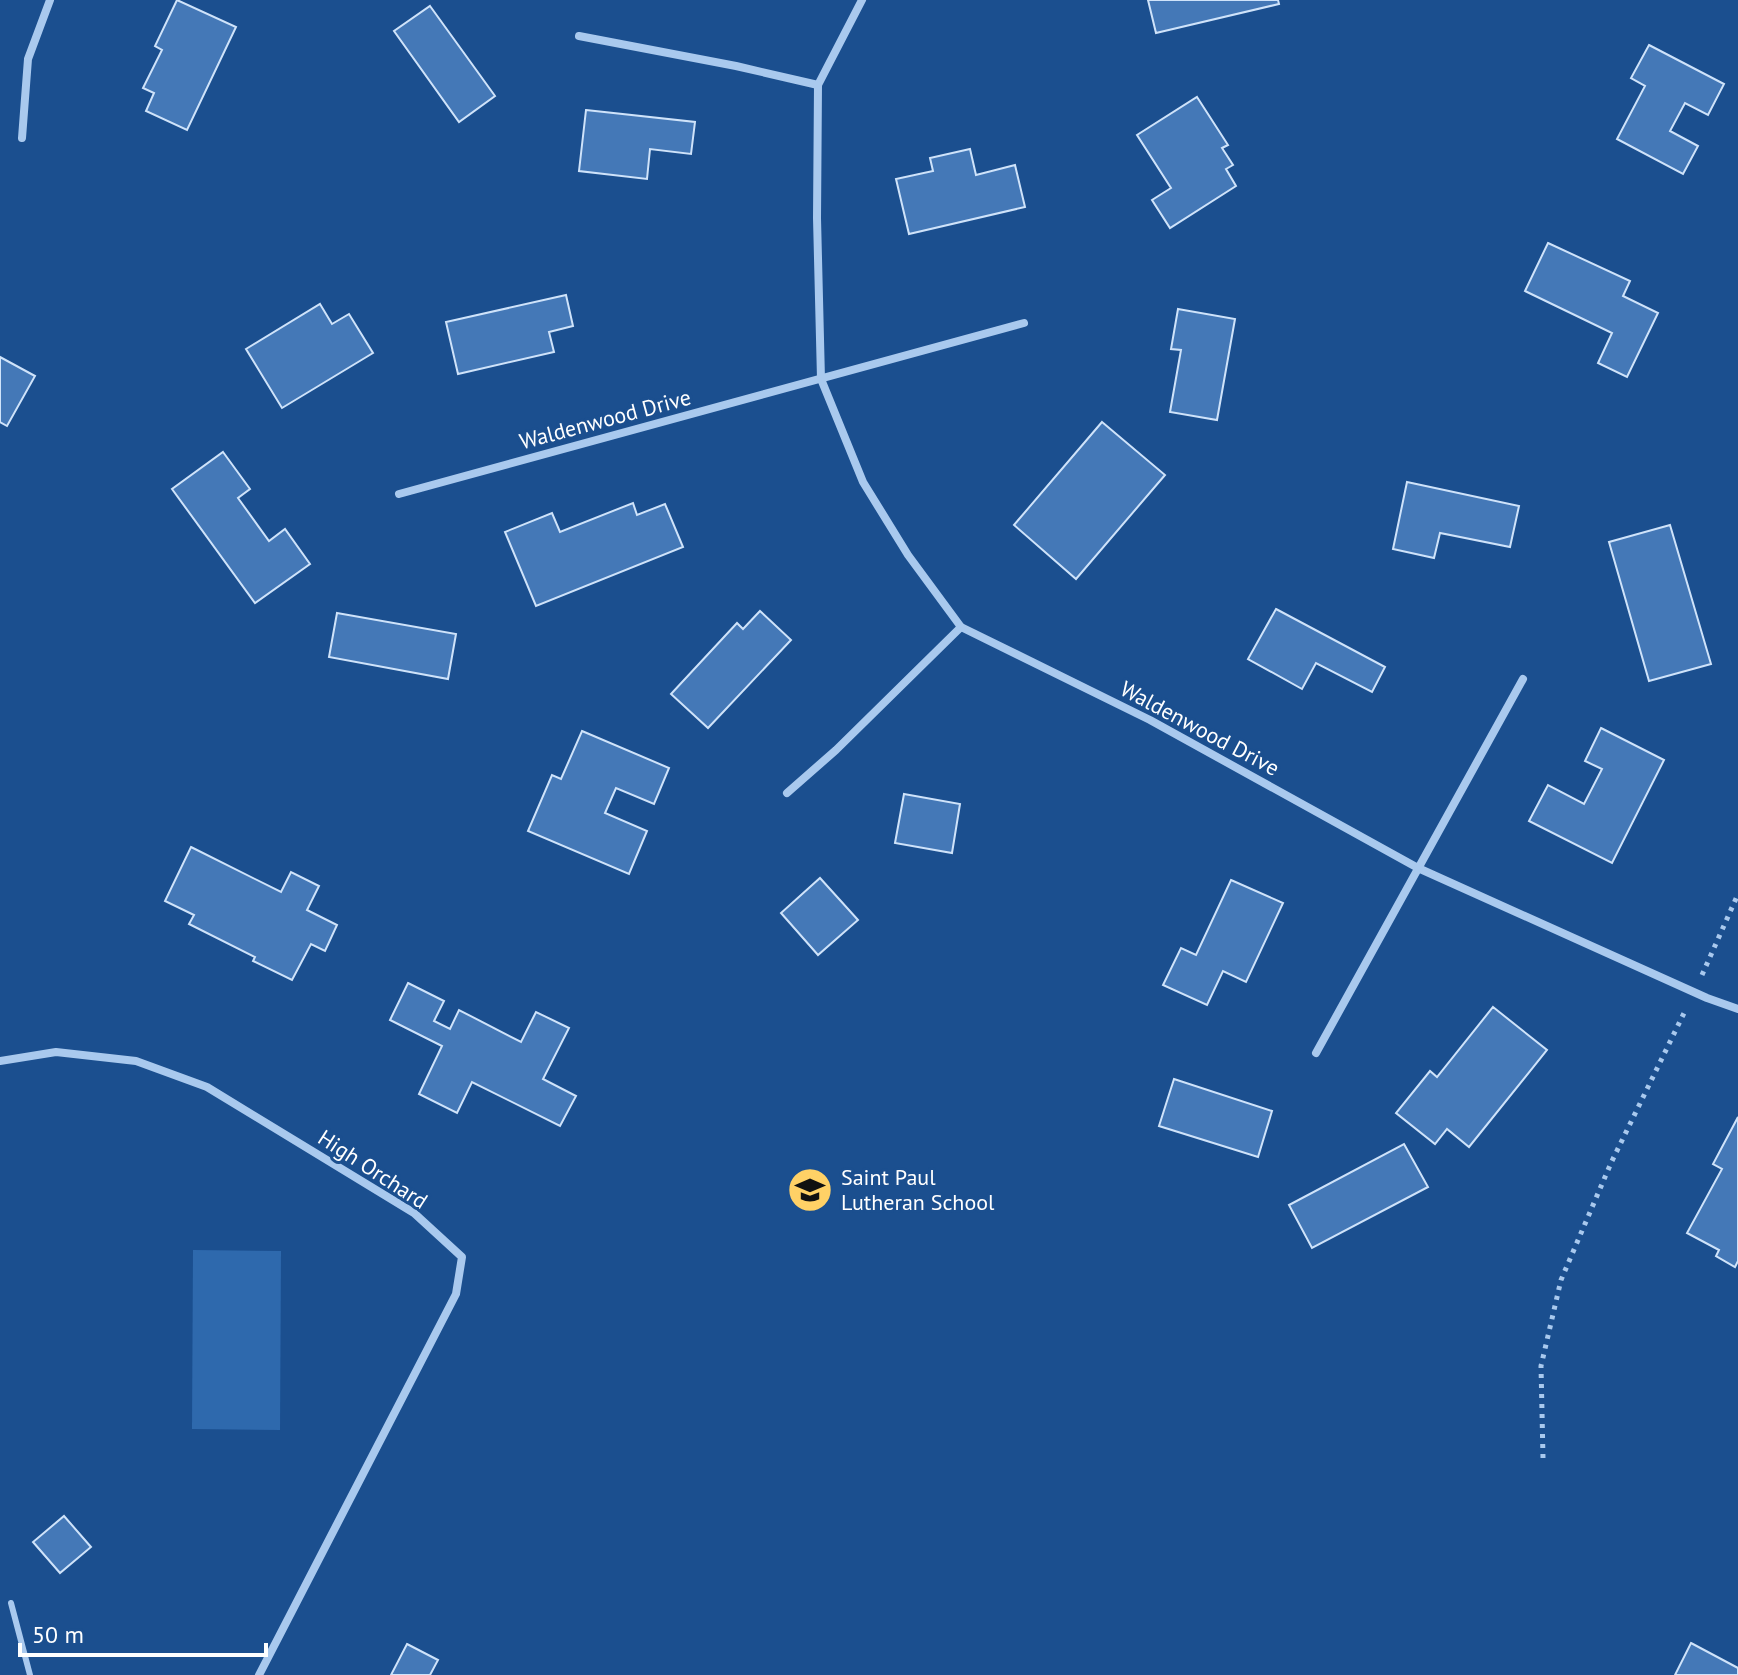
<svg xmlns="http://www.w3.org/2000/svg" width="1738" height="1675" font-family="'PT Sans',sans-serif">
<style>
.green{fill:#2e69ad}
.building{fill:#4478b7;stroke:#cfe3fa;stroke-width:2}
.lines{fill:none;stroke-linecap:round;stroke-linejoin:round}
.path{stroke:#a9c9ee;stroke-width:5;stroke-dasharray:4 6;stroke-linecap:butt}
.lane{stroke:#a9c9ee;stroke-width:6}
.street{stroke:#a9c9ee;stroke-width:8}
.labels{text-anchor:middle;stroke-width:6;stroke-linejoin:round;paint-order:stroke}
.street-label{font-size:22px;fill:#fff;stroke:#1b4f8f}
.poi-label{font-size:22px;fill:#fff;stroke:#1b4f8f;text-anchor:start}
</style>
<rect width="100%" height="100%" fill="#1b4f8f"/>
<path class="green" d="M193,1250L281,1251L280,1430L192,1429Z"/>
<g class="building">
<path d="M177,0L236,27L187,130L146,111L154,93L143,88L162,50L155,46Z"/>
<path d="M1148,0H1278L1279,4L1156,33Z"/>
<path d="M430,6L495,96L459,122L394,31Z"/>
<path d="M1649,45L1724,84L1708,115L1685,103L1670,131L1698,146L1683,174L1617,139L1645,86L1631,78Z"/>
<path d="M1197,97L1228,145L1222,148L1233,165L1226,169L1236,186L1170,228L1152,200L1171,188L1137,135Z"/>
<path d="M586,110L695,122L691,154L650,149L647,179L579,171Z"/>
<path d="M970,149L976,175L1015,165L1025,207L909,234L896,179L933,171L930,158Z"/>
<path d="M1548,243L1630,281L1623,296L1658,313L1627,377L1598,363L1612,333L1525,291Z"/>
<path d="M566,295L573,326L549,332L554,352L458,374L446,322Z"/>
<path d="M320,304L332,324L349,314L373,353L282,408L246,349Z"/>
<path d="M1178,309L1235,319L1217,420L1170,412L1181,350L1171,349Z"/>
<path d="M0,357L35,376L7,426L0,422Z"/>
<path d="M1102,422L1165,475L1076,579L1014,525Z"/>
<path d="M223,452L250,489L238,498L269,541L285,529L310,564L255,603L172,489Z"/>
<path d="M1407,482L1519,506L1510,547L1440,533L1434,558L1393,549Z"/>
<path d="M633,503L637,515L665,504L683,547L536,606L505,532L552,513L560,532Z"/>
<path d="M1670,525L1711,664L1649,681L1609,542Z"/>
<path d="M1276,609L1385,667L1372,692L1316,663L1302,689L1248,659Z"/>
<path d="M760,611L791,640L708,728L671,694L737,623L743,629Z"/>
<path d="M337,613L456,634L448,679L329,657Z"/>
<path d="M1601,728L1664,760L1612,863L1529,821L1548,785L1584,804L1602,769L1585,761Z"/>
<path d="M582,731L669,768L654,804L616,788L605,813L647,831L629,874L528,831L552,775L561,779Z"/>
<path d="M904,794L960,804L952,853L895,843Z"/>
<path d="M191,847L281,892L291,872L319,886L307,910L337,925L325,951L311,944L292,980L253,961L255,957L189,924L194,915L165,901Z"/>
<path d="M820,878L858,920L818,955L781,913Z"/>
<path d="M1231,880L1283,903L1246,982L1223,971L1207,1005L1163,985L1181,948L1196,955Z"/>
<path d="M408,983L444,1001L434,1021L450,1029L459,1010L521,1042L536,1012L569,1028L543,1079L576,1096L560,1126L472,1082L457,1113L419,1094L442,1046L390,1020Z"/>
<path d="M1493,1007L1547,1050L1469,1147L1447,1129L1435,1144L1396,1113L1430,1071L1437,1077Z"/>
<path d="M1174,1079L1272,1111L1258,1157L1159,1126Z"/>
<path d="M1738,1117V1261L1735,1267L1716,1256L1719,1250L1687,1233L1722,1169L1713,1164Z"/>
<path d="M1404,1144L1428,1187L1312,1248L1289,1205Z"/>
<path d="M64,1516L91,1547L60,1573L33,1542Z"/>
<path d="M1691,1643L1738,1668V1675H1675Z"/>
<path d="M407,1644L438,1660L430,1675H391Z"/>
</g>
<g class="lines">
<g class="path">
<path d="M1702,975L1738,894"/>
<path d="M1543,1458L1541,1366L1561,1280L1611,1163L1686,1009"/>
</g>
<path class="lane" d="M11,1603L30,1675"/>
<g class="street">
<path d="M862,0L818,85L817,218L821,379L863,482L908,555L961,627L1150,720L1418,868L1707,998L1738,1009"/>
<path d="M579,36L736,66L818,85"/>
<path d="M22,138L28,59L50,0"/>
<path d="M399,494L1024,323"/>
<path d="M787,793L836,750L961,627"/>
<path d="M1316,1053L1523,679"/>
<path d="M0,1061L56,1052L136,1061L207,1087L414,1213L462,1257L456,1294L259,1675"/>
</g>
</g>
<defs>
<g id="school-disc" transform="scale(2.3)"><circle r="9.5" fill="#ffd166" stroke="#1b4f8f"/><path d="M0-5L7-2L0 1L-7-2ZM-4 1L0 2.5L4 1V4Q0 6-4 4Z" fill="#111"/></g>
</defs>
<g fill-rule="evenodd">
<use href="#school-disc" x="810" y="1190"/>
</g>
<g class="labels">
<g class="street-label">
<text transform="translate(605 419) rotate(-15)" y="8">Waldenwood Drive</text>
<text transform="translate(1200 728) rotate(28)" y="8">Waldenwood Drive</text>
<text transform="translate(373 1169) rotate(33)" y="8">High Orchard</text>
</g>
<g class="poi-label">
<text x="841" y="1185">Saint Paul<tspan x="841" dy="25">Lutheran School</tspan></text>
</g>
</g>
<path d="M20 1643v12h246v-12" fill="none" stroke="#ffffff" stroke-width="4"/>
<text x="32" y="1643" font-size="24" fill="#ffffff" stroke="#1b4f8f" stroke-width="6" paint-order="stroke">50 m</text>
</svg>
